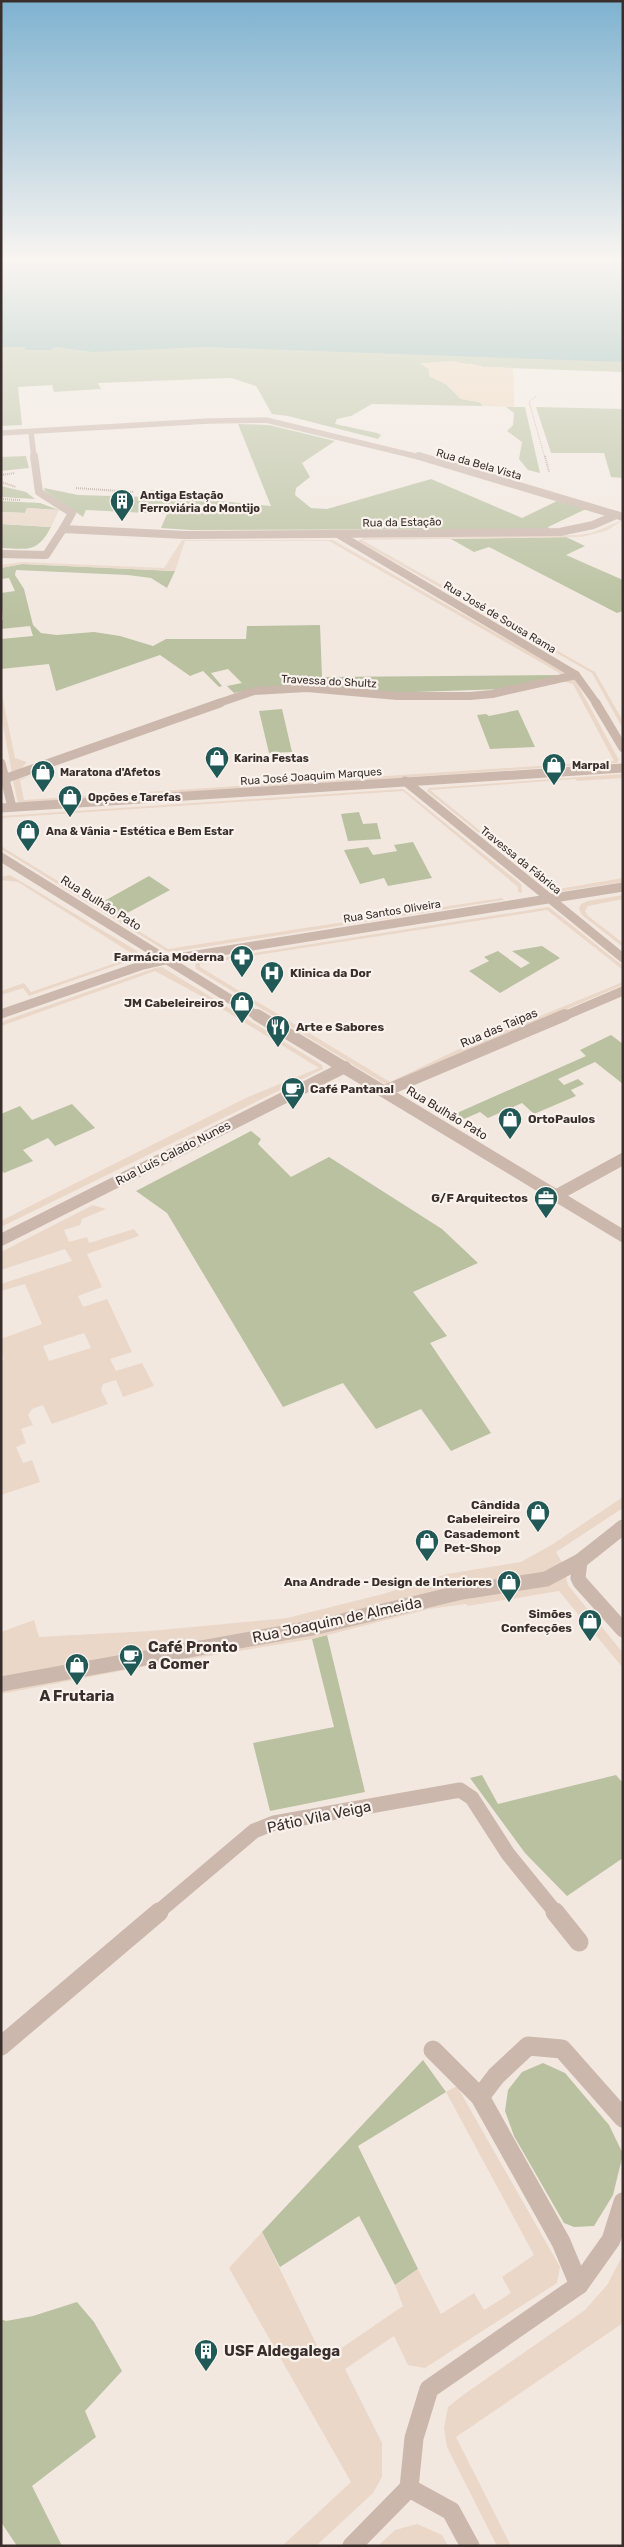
<svg xmlns="http://www.w3.org/2000/svg" width="624" height="2547" font-family="Rubik,sans-serif">
<style>
.green{fill:#b9c1a0}
.sand{fill:#ecd5b8}
.plaza{fill:#ead7c8;fill-rule:evenodd}
.water{fill:#80afac}
.lines{fill:none;stroke-linecap:round;stroke-linejoin:round}
.path-far1{stroke:#b6a196;stroke-width:1;stroke-dasharray:1 1;stroke-linecap:butt}
.path{stroke:#b6a196;stroke-width:2;stroke-dasharray:1 1;stroke-linecap:butt}
.minor-far5{stroke:#cbb7ac;stroke-width:5.5}
.minor-far4{stroke:#cbb7ac;stroke-width:8}
.minor-far3{stroke:#cbb7ac;stroke-width:9}
.minor-far2{stroke:#cbb7ac;stroke-width:12}
.minor-far1{stroke:#cbb7ac;stroke-width:15}
.minor{stroke:#cbb7ac;stroke-width:19}
.labels{text-anchor:middle;stroke-width:4.5;stroke-linejoin:round;paint-order:stroke}
.far-street-label{font-size:11px;fill:#392e2b;stroke:#faf2ed}
.far-poi-label{font-size:11px;font-weight:bold;fill:#392e2b;stroke:#faf2ed;text-anchor:start}
.street-label{font-size:12px;fill:#392e2b;stroke:#faf2ed}
.poi-label{font-size:12px;font-weight:bold;fill:#392e2b;stroke:#faf2ed;text-anchor:end}
.near-street-label{font-size:15px;fill:#392e2b;stroke:#faf2ed}
.near-poi-label{font-size:15px;font-weight:bold;fill:#392e2b;stroke:#faf2ed;text-anchor:start}
</style>
<rect width="100%" height="100%" fill="#f2e8e0"/>
<g class="green">
<path d="M623,262V372L483,367L471,364H421L429,369V376L446,384L461,399L480,402L483,406L372,404L351,416L337,419L335,424L377,433L381,435L378,439L288,416L272,414L256,386L231,378L98,383L101,389L54,392L52,385L18,387L22,425L1,426V298Z"/>
<path d="M506,407H525L540,473L528,470L519,459L522,442L507,431L513,425L514,413Z"/>
<path d="M536,407L623,409V478L611,477L604,453H551Z"/>
<path d="M238,424L269,425L335,441L302,463L310,477L296,488L295,495L311,508L327,509L431,479L522,518L557,501L586,509L548,527L550,529L190,530L161,528L167,514L86,510L83,517L45,491L44,488L78,495L145,497L151,490L184,493L187,498L271,506Z"/>
<path d="M26,456L29,468L1,471V457Z"/>
<path d="M1,486L26,492L35,499L1,497Z"/>
<path d="M1,501L40,503L59,510L27,508L25,513L1,512Z"/>
<path d="M1,524L51,527C37,553 29,549 1,548Z"/>
<path d="M566,537L585,546L566,555L623,580V611L617,613L489,547L474,552L451,539Z"/>
<path d="M22,564L175,571L167,588L151,578L128,575L16,570L15,575L24,589L33,625L41,633L57,635L94,632L120,636L153,646L166,639H246L247,626L320,625L322,677L560,675L504,689L385,693L253,689L234,693L227,686L242,683L228,669L211,673L222,686L219,687L203,671L190,676L160,655L56,691L49,664L1,669V639L33,636L30,626L1,629V620H3L1,593L15,591L9,578L1,579V568Z"/>
<path d="M282,709L292,752L269,753L259,711Z"/>
<path d="M518,710L535,747L490,749L477,715L486,714L489,716Z"/>
<path d="M359,812L363,824L377,823L381,839L348,841L341,814Z"/>
<path d="M413,842L432,878L388,886L384,878L360,884L344,850L368,847L373,855L397,851L394,845Z"/>
<path d="M149,876L170,890L118,918L97,905Z"/>
<path d="M542,946L560,958L500,993L469,971L489,961L484,957L498,951L521,968L530,963L512,951Z"/>
<path d="M611,1035L623,1044V1084L595,1062L558,1079L564,1085L578,1079L584,1084L571,1090L576,1096L534,1114L522,1103L488,1118L480,1112L457,1122L448,1117L586,1056L580,1050Z"/>
<path d="M72,1104L95,1128L55,1146L48,1138L23,1150L33,1161L4,1173L1,1170V1114L20,1106L32,1120Z"/>
<path d="M251,1131L261,1139L258,1144L291,1177L329,1157L442,1229L478,1263L413,1292L447,1336L430,1343L491,1433L451,1451L421,1409L376,1429L343,1383L283,1407L167,1213L136,1191Z"/>
<path d="M327,1635L365,1792L270,1811L253,1743L334,1727L312,1639Z"/>
<path d="M482,1775L498,1804L616,1775L623,1783V1858L567,1896L525,1853L470,1778Z"/>
<path d="M423,2060L446,2092L358,2146L418,2269L395,2285L359,2216L280,2267L262,2232Z"/>
<path d="M543,2063L565,2073L609,2125L623,2154L613,2195L594,2226L574,2227L564,2223L514,2136L505,2111L508,2090L522,2072Z"/>
<path d="M77,2302L94,2322L122,2371L85,2411L96,2437L32,2486L62,2546H17L1,2522V2319L6,2321L33,2316Z"/>
</g>
<path class="sand" d="M453,361L483,367L513,368L514,407L483,406L480,402L461,399L446,384L429,376V369L420,363Z"/>
<g class="plaza">
<path d="M27,508L59,510L51,527L1,524V512L25,513Z"/>
<path d="M623,520L606,531L581,537L362,540L595,672L623,721V729L592,673L358,541L363,538L578,535L591,533Z"/>
<path d="M182,540H333L568,674L560,675L561,674L329,541H185L175,571L22,564L1,568V565L22,562L164,568Z"/>
<path d="M574,678L619,760L617,763L23,803L18,802L17,799L13,780L31,776L20,780L24,800L614,761L573,684L560,681Z"/>
<path d="M1,690L15,758L27,762L19,771L12,773L1,715Z"/>
<path d="M623,774V778L577,781L575,779L430,790L553,890L623,878V882L557,892H552L427,791L429,788Z"/>
<path d="M403,789L521,884L522,893L518,892V887L403,791L1,818V816Z"/>
<path d="M1,846L168,949L502,898L504,900L172,952L166,951L1,849Z"/>
<path d="M10,875L137,951L140,957L29,996L23,988L1,995V991L24,983L31,992L136,956L18,882L1,880V877Z"/>
<path d="M623,895V899L588,906L585,911L588,916L623,943V947L582,915L579,909L581,904L588,901Z"/>
<path d="M549,907L623,966V970L547,910L200,964V967L390,1082L457,1050L623,982V985L391,1084H385L196,969L195,965L197,962Z"/>
<path d="M162,967L322,1065L323,1069L1,1227V1221L32,1205L248,1097L319,1068L201,996L155,971L1,1026V1022L155,968Z"/>
<path d="M93,1205L106,1209L82,1219L80,1225L64,1230L69,1242L87,1237L89,1243L134,1229L139,1236L87,1254L102,1287L78,1296L83,1307L107,1299L132,1352L110,1359L116,1371L142,1363L154,1386L123,1397L116,1380L103,1384L101,1390L108,1404L52,1424L43,1405L32,1409L28,1415L33,1425L21,1429L26,1443L16,1447L23,1463L32,1460L40,1482L1,1495V1360L4,1359L1,1353V1339L42,1324L25,1284L1,1291V1284L72,1261L65,1249L1,1270V1252ZM84,1333L91,1348L49,1361L43,1346Z"/>
<path d="M623,1497V1508L556,1552L563,1564L568,1585L623,1653V1668L559,1591L468,1606L466,1604L429,1609L312,1639L141,1667L1,1694V1632L34,1620L39,1637L150,1631L287,1618L383,1594L447,1574L521,1562L553,1544Z"/>
<path d="M457,2086L560,2267L557,2283L425,2368L408,2365L394,2336L345,2369L382,2443V2477L373,2493L316,2546H282L351,2482L229,2268L262,2232L324,2360L403,2306L395,2285L418,2269L441,2314L474,2293L484,2310L511,2293L502,2277L534,2255L446,2092Z"/>
<path d="M623,2255V2323L456,2437L511,2546H497L447,2447L444,2428L448,2407L463,2395L585,2310L607,2285Z"/>
<path d="M417,2524L442,2535L448,2546H378L395,2530Z"/>
</g>
<path class="water" d="M1,262H623V362L204,347L93,352L56,347L49,350H25L26,347H1Z"/>
<g class="lines">
<path class="path-far1" d="M536,396L529,402L545,458"/>
<g class="path">
<path d="M545,456L549,472"/>
<path d="M1,475L15,473"/>
<path d="M1,482L16,487"/>
<path d="M76,488L134,492"/>
<path d="M1,499L20,500"/>
</g>
<g class="minor-far5">
<path d="M31,432L34,458"/>
<path d="M1,433L209,421L266,420L423,458"/>
</g>
<g class="minor-far4">
<path d="M34,456L39,492L72,513L63,529"/>
<path d="M419,456L623,517"/>
<path d="M338,534L576,675L597,704"/>
<path d="M1,554L46,555L63,529L185,535L560,532L593,525L616,515"/>
<path d="M216,704L254,691L307,688L397,696H470L492,694L576,675"/>
</g>
<g class="minor-far3">
<path d="M596,703L623,748"/>
<path d="M1,763L12,807"/>
<path d="M4,779L220,703"/>
<path d="M405,781L623,958"/>
<path d="M1,808L623,768"/>
<path d="M1,857L259,1017"/>
<path d="M1,1014L143,965L165,960L623,887"/>
<path d="M562,1017L623,991"/>
</g>
<g class="minor-far2">
<path d="M257,1015L623,1236"/>
<path d="M385,1091L565,1015"/>
<path d="M557,1195L623,1159"/>
<path d="M1,1240L345,1067"/>
</g>
<g class="minor-far1">
<path d="M580,1561L578,1578L580,1582L623,1630"/>
<path d="M1,1684L317,1627L462,1592L546,1579L580,1561L623,1527"/>
<path d="M157,1913L254,1831L274,1823L460,1790L472,1798L508,1854L556,1913"/>
</g>
<g class="minor">
<path d="M555,1912L579,1942"/>
<path d="M1,2046L159,1912"/>
<path d="M433,2050L480,2097L561,2242L579,2285"/>
<path d="M480,2097L496,2076L528,2046L562,2049L623,2118"/>
<path d="M352,2546L409,2488"/>
<path d="M470,2546L451,2511L409,2488L414,2438L429,2389L579,2285L611,2240L623,2202"/>
</g>
</g>
<linearGradient id="sky" x2="0" y2="1"><stop stop-color="#7eb2d0"/><stop offset="0.42" stop-color="#f9f5f1"/><stop offset="1" stop-color="#f9f5f1" stop-opacity="0"/></linearGradient>
<rect width="624" height="619" fill="url(#sky)"/>
<defs>
<g id="building-pin" transform="scale(1.25)"><path d="M0 17L-7.5 6A9.5 9.5 0 1 1 7.5 6Z" fill="#215957" stroke="#faf2ed"/><path d="M-4-6H4V6H1V3H-1V6H-4ZM-2.5-4.3h1.7v1.8h-1.7ZM.8-4.3h1.7v1.8H.8ZM-2.5-1h1.7V.8h-1.7ZM.8-1h1.7V.8H.8Z" fill="#fff"/></g>
<g id="shop-pin" transform="scale(1.25)"><path d="M0 17L-7.5 6A9.5 9.5 0 1 1 7.5 6Z" fill="#215957" stroke="#faf2ed"/><path d="M-5-2.5h2.3a2.7 3.5 0 0 1 5.4 0H5L5.5 6h-11ZM-1.5-2.5h3a1.5 2.3 0 0 0-3 0Z" fill="#fff"/></g>
<g id="pharmacy-pin" transform="scale(1.25)"><path d="M0 17L-7.5 6A9.5 9.5 0 1 1 7.5 6Z" fill="#215957" stroke="#faf2ed"/><path d="M-2-6h4v4h4v4h-4v4h-4v-4h-4v-4h4Z" fill="#fff"/></g>
<g id="hospital-pin" transform="scale(1.25)"><path d="M0 17L-7.5 6A9.5 9.5 0 1 1 7.5 6Z" fill="#215957" stroke="#faf2ed"/><path d="M-5-5h3v3.5h4V-5h3V5h-3V1.5h-4V5h-3Z" fill="#fff"/></g>
<g id="restaurant-pin" transform="scale(1.25)"><path d="M0 17L-7.5 6A9.5 9.5 0 1 1 7.5 6Z" fill="#215957" stroke="#faf2ed"/><path d="M-5-6h1v4h1v-4h1v4h1v-4h1v5L-1.5 .5V6h-2V.5L-5-1ZM5-6V6H3V1.5H1.5Q1.5-4 5-6Z" fill="#fff"/></g>
<g id="cafe-pin" transform="scale(1.25)"><path d="M0 17L-7.5 6A9.5 9.5 0 1 1 7.5 6Z" fill="#215957" stroke="#faf2ed"/><path d="M-5.5-4.5H6V0H3Q3 3.5 0 3.5H-2.5Q-5.5 3.5-5.5 0ZM3-3.2v2h1.7v-2ZM-6 4.5H4V6H-6Z" fill="#fff"/></g>
<g id="office-pin" transform="scale(1.25)"><path d="M0 17L-7.5 6A9.5 9.5 0 1 1 7.5 6Z" fill="#215957" stroke="#faf2ed"/><path d="M-6-3h4V-5.5h4V-3h4V5H-6ZM-1-4.5V-3h2v-1.5ZM-6 0V1H6V0Z" fill="#fff"/></g>
</defs>
<g fill-rule="evenodd">
<use href="#building-pin" x="122" y="501"/>
<use href="#shop-pin" x="217" y="758"/>
<use href="#shop-pin" x="554" y="765"/>
<use href="#shop-pin" x="43" y="772"/>
<use href="#shop-pin" x="70" y="797"/>
<use href="#shop-pin" x="28" y="831"/>
<use href="#pharmacy-pin" x="242" y="957"/>
<use href="#hospital-pin" x="272" y="973"/>
<use href="#shop-pin" x="242" y="1003"/>
<use href="#restaurant-pin" x="278" y="1027"/>
<use href="#cafe-pin" x="293" y="1089"/>
<use href="#shop-pin" x="510" y="1119"/>
<use href="#office-pin" x="546" y="1198"/>
<use href="#shop-pin" x="538" y="1512"/>
<use href="#shop-pin" x="427" y="1541"/>
<use href="#shop-pin" x="509" y="1582"/>
<use href="#shop-pin" x="590" y="1621"/>
<use href="#cafe-pin" x="131" y="1656"/>
<use href="#shop-pin" x="77" y="1665"/>
<use href="#building-pin" x="206" y="2351"/>
</g>
<g class="labels">
<g class="far-street-label">
<text transform="translate(479 464) rotate(16)" y="4">Rua da Bela Vista</text>
<text transform="translate(402 522) rotate(-1)" y="4">Rua da Estação</text>
<text transform="translate(500 617) rotate(31)" y="4">Rua José de Sousa Rama</text>
<text transform="translate(329 681) rotate(3)" y="4">Travessa do Shultz</text>
<text transform="translate(311 776) rotate(-4)" y="4">Rua José Joaquim Marques</text>
<text transform="translate(521 860) rotate(39)" y="4">Travessa da Fábrica</text>
<text transform="translate(392 911) rotate(-9)" y="4">Rua Santos Oliveira</text>
</g>
<g class="far-poi-label">
<text x="140" y="499">Antiga Estação<tspan x="140" dy="13">Ferroviária do Montijo</tspan></text>
<text x="234" y="762">Karina Festas</text>
<text x="572" y="769">Marpal</text>
<text x="60" y="776">Maratona d'Afetos</text>
<text x="88" y="801">Opções e Tarefas</text>
<text x="46" y="835">Ana &amp; Vânia - Estética e Bem Estar</text>
</g>
<g class="street-label">
<text transform="translate(101 903) rotate(32)" y="4">Rua Bulhão Pato</text>
<text transform="translate(499 1028) rotate(-23)" y="4">Rua das Taipas</text>
<text transform="translate(447 1113) rotate(31)" y="4">Rua Bulhão Pato</text>
<text transform="translate(173 1153) rotate(-27)" y="4">Rua Luís Calado Nunes</text>
</g>
<g class="poi-label">
<text x="224" y="961">Farmácia Moderna</text>
<text x="290" y="977" text-anchor="start">Klinica da Dor</text>
<text x="224" y="1007">JM Cabeleireiros</text>
<text x="296" y="1031" text-anchor="start">Arte e Sabores</text>
<text x="310" y="1093" text-anchor="start">Café Pantanal</text>
<text x="528" y="1123" text-anchor="start">OrtoPaulos</text>
<text x="528" y="1202">G/F Arquitectos</text>
<text x="520" y="1509">Cândida<tspan x="520" dy="14">Cabeleireiro</tspan></text>
<text x="444" y="1538" text-anchor="start">Casademont<tspan x="444" dy="14">Pet-Shop</tspan></text>
<text x="492" y="1586">Ana Andrade - Design de Interiores</text>
<text x="572" y="1618">Simões<tspan x="572" dy="14">Confecções</tspan></text>
</g>
<g class="near-street-label">
<text transform="translate(337 1620) rotate(-12)" y="5">Rua Joaquim de Almeida</text>
<text transform="translate(319 1817) rotate(-12)" y="5">Pátio Vila Veiga</text>
</g>
<g class="near-poi-label">
<text x="148" y="1652">Café Pronto<tspan x="148" dy="17">a Comer</tspan></text>
<text x="77" y="1701" text-anchor="middle">A Frutaria</text>
<text x="224" y="2356">USF Aldegalega</text>
</g>
</g>
<rect width="624" height="2547" fill="none" stroke="#392e2b" stroke-width="5"/>
</svg>
